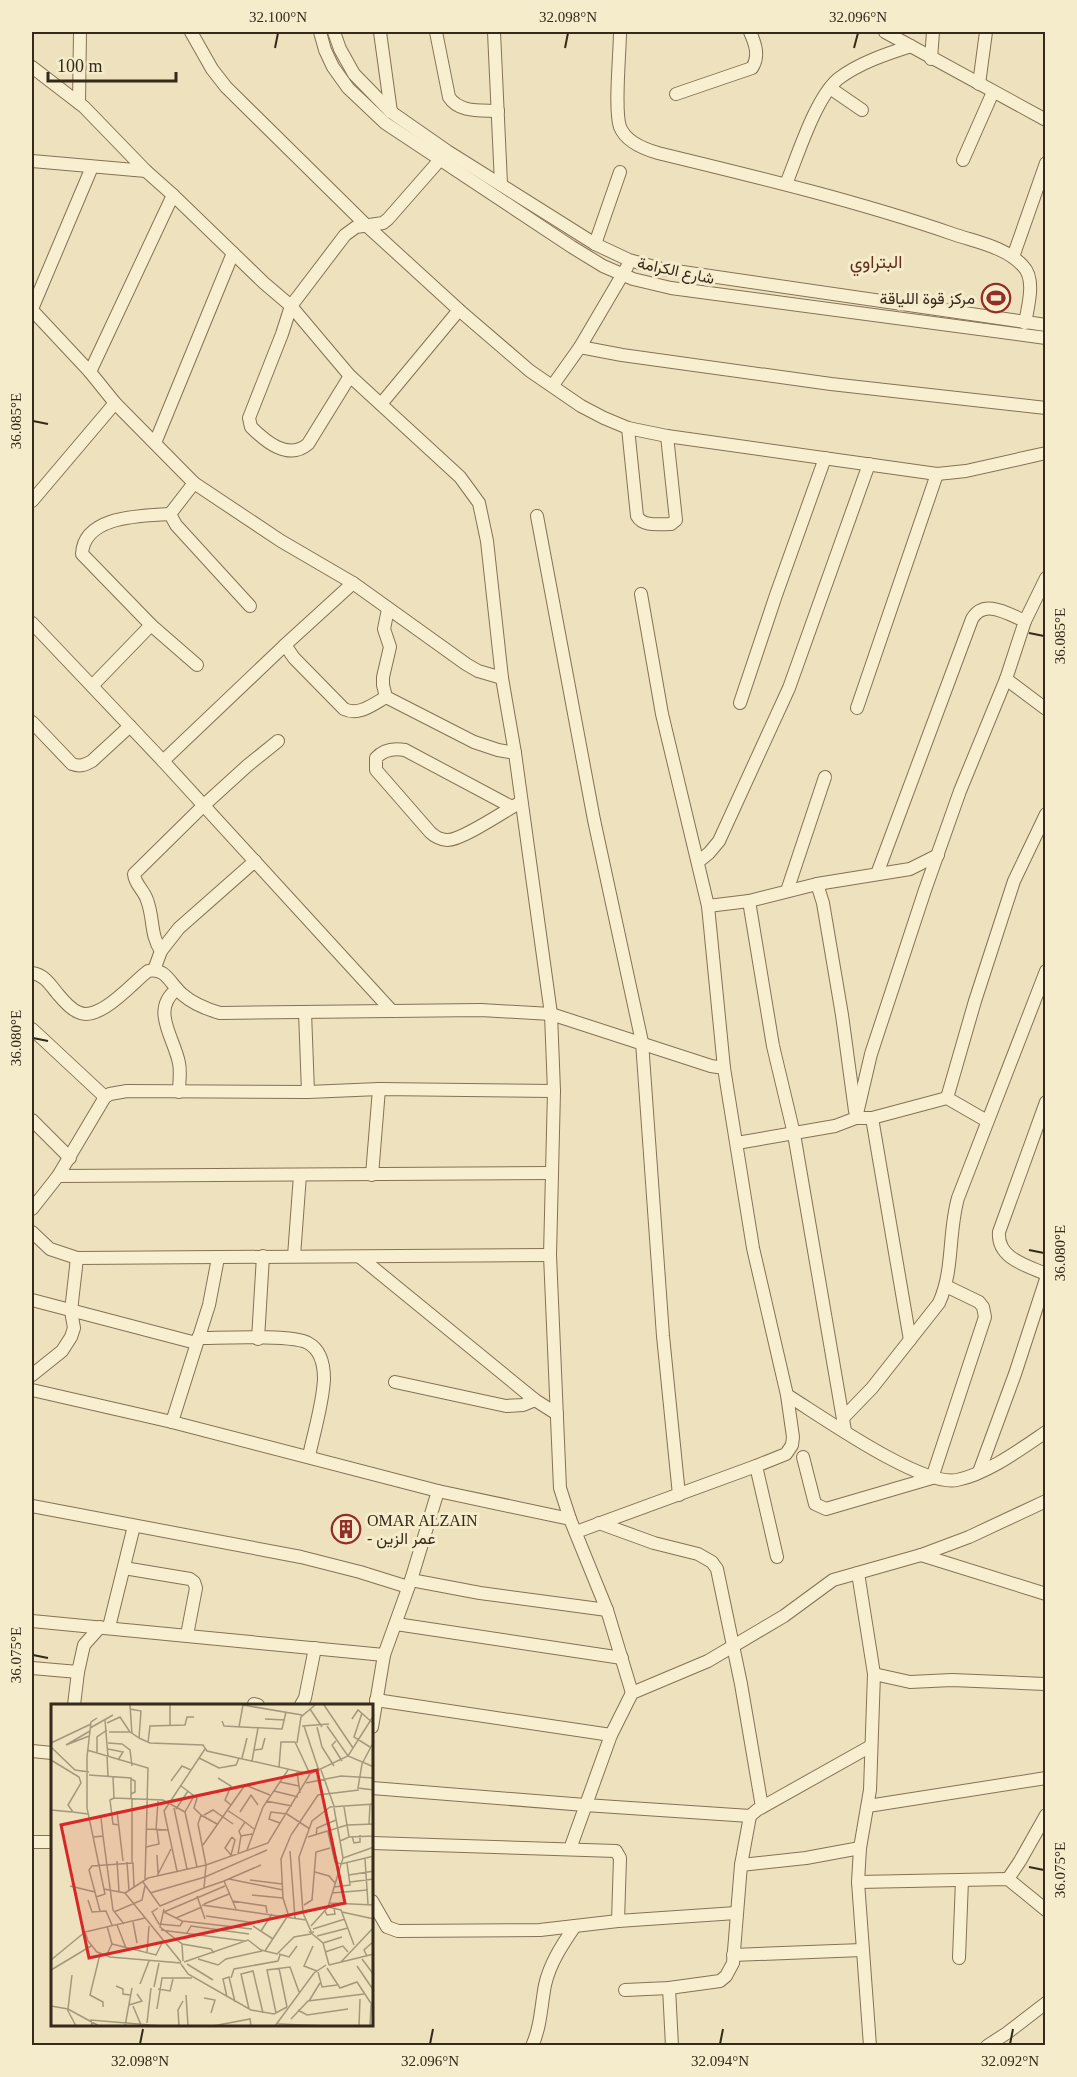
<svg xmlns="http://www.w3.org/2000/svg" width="1077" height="2077" font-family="'Times New Roman',Vazirmatn,serif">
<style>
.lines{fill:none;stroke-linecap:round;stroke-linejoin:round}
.minor-casing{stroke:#847256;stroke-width:14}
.minor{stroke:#f8efd0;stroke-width:12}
.ticks{fill:none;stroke:#34291b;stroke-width:2}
.labels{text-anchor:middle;stroke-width:6;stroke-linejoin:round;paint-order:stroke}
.street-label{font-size:16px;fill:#34291b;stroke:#f5eccc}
.poi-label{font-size:16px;fill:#34291b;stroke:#f5eccc;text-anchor:end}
.neighbourhood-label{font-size:18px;fill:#602e1b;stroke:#f5eccc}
.inset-road{fill:none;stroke:#a3987c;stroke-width:1.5}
.view{fill:#d62828;fill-opacity:0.15;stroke:#d62828;stroke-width:3}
.inset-edge{fill:none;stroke:#34291b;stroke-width:3}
.neatline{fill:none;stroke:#34291b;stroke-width:2}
.ticks-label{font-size:15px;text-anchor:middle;fill:#34291b}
</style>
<rect width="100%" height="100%" fill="#ede2bd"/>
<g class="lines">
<g class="minor-casing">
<g id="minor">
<path d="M191,32L212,69L226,87L366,225L459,310L530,371L581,406L604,418L628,428L667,436L937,474L966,471L1046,453"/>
<path d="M320,32L325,50L333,67L348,88L385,123L572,247L603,266L633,279L671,288L1046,338"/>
<path d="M334,32L340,49L354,74L391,112L447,151L595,244L629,260L662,269L1046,325"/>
<path d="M380,32L391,112"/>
<path d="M436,32L449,97C459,113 481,110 498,111"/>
<path d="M494,32L501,184"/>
<path d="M620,32C620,53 614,110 620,127C626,142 644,149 658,153C757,177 857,201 953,234C976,242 1006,247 1023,266C1036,279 1028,306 1025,323"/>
<path d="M885,32L1046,120"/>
<path d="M931,59L933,32"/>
<path d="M32,67L84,107L146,171L173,195L264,283L291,306L350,376L460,477L479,503L487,541L502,678L515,753L551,1014L554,1091L550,1255L560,1488L570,1519L607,1610L632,1693"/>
<path d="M979,84L986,32"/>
<path d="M830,88L862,110"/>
<path d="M676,94L752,68C760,56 755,43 750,32"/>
<path d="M79,103L80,32"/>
<path d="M963,160L993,92"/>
<path d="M32,161L146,171"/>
<path d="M786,184C798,155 815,99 838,79C859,63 886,54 911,46"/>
<path d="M595,244L620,172"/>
<path d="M1013,257L1046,163"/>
<path d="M32,309L92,167"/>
<path d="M32,310L90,372L115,403L194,483L281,541L353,583L466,664L478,671L502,678"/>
<path d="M580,347L622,355L831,384L1046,408"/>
<path d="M90,372L173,195"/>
<path d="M350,376L308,444C288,461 265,441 251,427L249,418L282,334L291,306L345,235L356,227L383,223L388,219L445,154"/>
<path d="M553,385L580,347L627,267"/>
<path d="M381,404L459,310"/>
<path d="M628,428L637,516C643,527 659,524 671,524L676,520L667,436"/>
<path d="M155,443L233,253"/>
<path d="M194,483L170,514L176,525L250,606"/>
<path d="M32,501L115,403"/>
<path d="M170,514C142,516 84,515 82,554L151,625L197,665"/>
<path d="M537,516L594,820L642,1042L663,1336L679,1495"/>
<path d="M353,583L285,645L294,658L344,709C359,716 372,705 386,697"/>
<path d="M641,594L662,714L708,906L749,901L817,884L910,869L938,855"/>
<path d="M388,609L384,629L390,647L383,677V685L386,697L474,742L498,750L515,753"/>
<path d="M32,623L163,761L391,1010"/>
<path d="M1006,679L1046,709"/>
<path d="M92,686L151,625"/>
<path d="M740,703L776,595L825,458"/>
<path d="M857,708L937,474"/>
<path d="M32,722L72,764C80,767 85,765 92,761L130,726"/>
<path d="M163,761L285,645"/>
<path d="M512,807L405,750C394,748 384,749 376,758V770L430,832C434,836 441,840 447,840C461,841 506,810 521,802"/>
<path d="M699,861L709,853L719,841L789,688L869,464"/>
<path d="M877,874L972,619C984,598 1008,614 1025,621"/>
<path d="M817,884L823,903L842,1015L855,1111"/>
<path d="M787,891L825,777"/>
<path d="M749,901L773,1046L794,1134L845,1431"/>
<path d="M708,906L724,1068"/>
<path d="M161,951C150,935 154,918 147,900C144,890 135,885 134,874L203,806L247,766L278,741"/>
<path d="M154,970L161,951L179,928L255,861"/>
<path d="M32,973C44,975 49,983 57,993C62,999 70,1009 78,1012C99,1023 132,983 148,971C166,967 170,984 182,994C193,1004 206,1009 220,1013L481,1010L551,1014L711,1066L724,1068L753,1248L787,1395L793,1437L792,1445L786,1454L756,1466L576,1532"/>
<path d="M177,989C150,1010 174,1037 179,1063C181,1072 179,1082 179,1092"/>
<path d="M305,1012L308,1092"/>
<path d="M32,1029L105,1097"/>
<path d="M947,1098L975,1001L1014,881L1046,814"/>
<path d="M1046,1102L999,1232C997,1258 1025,1265 1046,1274"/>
<path d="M856,1118L871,1054L925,890L960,791L1006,679L1025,621L1046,578"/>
<path d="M872,1118L910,1340"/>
<path d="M32,1120L70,1158"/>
<path d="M737,1143L835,1126L856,1118H872L947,1098L987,1121"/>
<path d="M372,1175L379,1089"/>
<path d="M58,1176L552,1173"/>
<path d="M32,1209L58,1176L105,1097L110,1094L127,1091L308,1092L379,1089L554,1091"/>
<path d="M32,1232L50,1249L77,1258L550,1255"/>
<path d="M294,1256L300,1175"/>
<path d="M360,1257L535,1400L557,1414"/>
<path d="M32,1300L196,1343"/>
<path d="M198,1338C220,1338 292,1334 308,1343C321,1350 324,1365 324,1379C323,1403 314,1432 309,1456"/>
<path d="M258,1339L263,1256"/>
<path d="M32,1375L62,1351L71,1337L74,1328L71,1311L77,1258"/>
<path d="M395,1382L506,1406L523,1405L535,1400"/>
<path d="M32,1390L172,1422L438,1491L570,1519"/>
<path d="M787,1395C821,1416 921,1487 957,1480C987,1474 1021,1449 1046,1432"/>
<path d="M843,1418L872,1388L939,1303C954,1270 948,1233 958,1198L1046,971"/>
<path d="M172,1422L209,1305L218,1258"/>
<path d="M803,1457L815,1504L826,1509L932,1478L985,1317L983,1307L979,1302L946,1286"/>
<path d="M756,1466L777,1557"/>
<path d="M979,1472L1015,1374L1046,1279"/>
<path d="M32,1506L301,1557L360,1572L408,1587"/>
<path d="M599,1523L654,1543L698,1554L712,1562L717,1569L741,1684L762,1807"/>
<path d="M921,1555L1046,1594"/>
<path d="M124,1568L190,1579L194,1582L196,1588L187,1635"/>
<path d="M858,1573L874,1674L870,1790L860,1848L858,1882L870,2046"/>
<path d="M411,1580L438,1491"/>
<path d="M32,1621L384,1655"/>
<path d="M396,1624L622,1658"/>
<path d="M109,1627L134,1526"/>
<path d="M32,1668L78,1672L84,1645L100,1627"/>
<path d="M874,1674L910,1682L952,1680L1045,1684"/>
<path d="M376,1700L611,1735"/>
<path d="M254,1704L258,1705"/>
<path d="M74,1705L78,1672"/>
<path d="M301,1705L305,1698L315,1648"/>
<path d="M372,1727L384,1655L411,1580L480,1593L607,1610"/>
<path d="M32,1751L52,1753"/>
<path d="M372,1788L585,1805L750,1816L757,1810L871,1746"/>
<path d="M868,1806L1046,1778"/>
<path d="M32,1842H52"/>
<path d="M372,1843L616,1851L620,1858L618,1921"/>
<path d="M570,1849L611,1735L632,1693L708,1661L784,1616L833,1580L921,1555L969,1537L1046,1501"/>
<path d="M741,1865L750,1816"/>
<path d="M1008,1879L1020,1861L1046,1815"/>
<path d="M858,1882L1008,1879L1046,1910"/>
<path d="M372,1901L387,1927L398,1931L540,1930L618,1921L736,1913"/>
<path d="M733,1955L862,1950"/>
<path d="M959,1958L962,1880"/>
<path d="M669,1988L672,2046"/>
<path d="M625,1990L669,1988L720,1981L726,1976L733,1963L741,1865L806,1858L860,1848"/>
<path d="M532,2046C541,2026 541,2006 545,1985C550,1963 562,1945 575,1926"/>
<path d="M987,2046L1007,2033L1046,2003"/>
</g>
</g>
<use href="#minor" class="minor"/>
</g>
<path class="ticks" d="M275,48L278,33M565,48L568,33M854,48L858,33M33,421L48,424M1029,633L1044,636M33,1038L48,1041M1029,1250L1044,1253M33,1655L48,1658M1029,1867L1044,1870M140,2044L143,2029M430,2044L433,2029M720,2044L723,2029M1010,2044L1013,2029"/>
<defs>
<g id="stadium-ring" transform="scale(1.5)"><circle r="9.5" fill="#f5eccc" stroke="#932d27" stroke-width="1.5"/><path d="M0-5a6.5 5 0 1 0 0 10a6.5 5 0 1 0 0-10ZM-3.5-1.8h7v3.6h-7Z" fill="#932d27"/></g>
<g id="building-ring" transform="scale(1.5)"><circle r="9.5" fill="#f5eccc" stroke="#932d27" stroke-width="1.5"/><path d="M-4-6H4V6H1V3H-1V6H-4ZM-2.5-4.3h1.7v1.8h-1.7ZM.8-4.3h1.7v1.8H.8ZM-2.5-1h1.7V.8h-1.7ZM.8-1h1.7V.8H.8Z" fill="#932d27"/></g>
</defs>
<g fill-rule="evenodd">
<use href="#stadium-ring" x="996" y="298"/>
<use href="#building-ring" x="346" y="1529"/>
</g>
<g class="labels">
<g class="street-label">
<text transform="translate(676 270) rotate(12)" y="6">شارع الكرامة</text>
</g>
<g class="poi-label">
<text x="975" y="304">مركز قوة اللياقة</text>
<text x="367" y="1526" text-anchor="start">OMAR ALZAIN<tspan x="367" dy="18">- عمر الزين</tspan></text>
</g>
<g class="neighbourhood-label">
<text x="876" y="268">البتراوي</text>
</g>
</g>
<g transform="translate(51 1704)">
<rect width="322" height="322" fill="#ede2bd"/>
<path class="inset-road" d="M79,1L81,30M273,1L302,44M259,5L271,23M311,9L303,33L319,43M214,15L234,16M301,15L307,6L323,20M54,16L57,53M171,17L173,22L231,25L235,8M56,19L69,13L79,28M119,22V1M251,22L278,20M253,22L268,67M276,22L297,52L323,63M188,23L192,1L251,11M266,23L271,43L283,62M39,24L62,11M58,28H79L88,34L90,7L79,5M38,32L15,41L39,27M88,34L99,39L152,41L156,47L259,70L297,52L323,11M285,37L281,41L291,57M323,37L311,60L307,84L323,86M0,39L40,20M57,39L71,40L79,46L81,62M97,39L99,22L134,21L136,13H143M246,39L250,13L264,1M0,43L24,66L38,68M57,45L72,48L67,56M36,46L97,64L94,176M203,46L211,45L214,34M46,49V33L56,26M56,52L57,72M148,54L168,64L185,61L188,54M191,54L196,34M0,56L28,73L30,79L17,101L22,108L37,110M201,57L207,24M270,66L283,102M246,68L249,89M38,71L80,74V95M62,73L63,94L112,96L134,108M167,74L180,82L174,96L180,101M80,75L84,77V88L80,90M120,77L131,62L140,66M229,78L248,82M255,79L290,72L323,74M223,87L247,93M143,92L134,108L146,163M63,94L59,96L62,120L68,121M81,95V158M215,97L241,102M293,103L298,133M123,104L136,165M283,104L289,137M125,105L137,87M0,106L21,108M176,106L194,118M66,107L72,157M189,108L200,91L207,101M150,111L166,120M153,111L162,106L182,120M229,119L218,115L220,108L236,110L259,125M318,120L319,100M95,125L117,126M105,126L107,97M277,128L284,158L290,160L323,152M265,131L266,124L285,116M52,132L62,206L73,220M190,132L188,127L194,118L203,125M301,132L303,139L309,138V131M43,133L52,132L50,114M257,133L296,121L323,120M152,141L194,81L219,91M95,143L108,140L106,126M196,146L212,103L237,66M239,147L244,214M187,150L190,132L201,130M106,151L107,169M180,151L184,136L181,133M181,152L174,144L181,133M292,154L289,137L298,133L323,132M314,155L317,200M66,157L68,187M76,158L78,187M126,167L113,107L154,45M264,168L278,172L284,179M298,171L323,167M106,172L120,145M178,175L232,186M199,176L231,180M92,178L109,202L153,184L155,161L147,120L150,111L143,104L146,94L130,82M299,178L323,175M19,182L44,188M283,183L299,181L296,159M153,184L173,177M53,185L74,189L130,258M74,189L97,174L155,161L217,139L259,70L244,38H230L228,63M99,189L154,173L216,146M281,189L317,186M201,191L232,194M146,192L154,215M45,193L54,190L36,104V53L40,18L46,14M37,196L41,208L55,207L61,221M181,197L215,202L216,209M279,199L323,201M153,200L178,190M151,201L255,216M253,201L261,196L265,148L279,144M277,203L290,206L303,241M107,204L101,208L108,220L129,222L132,217M113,205L109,223L131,240L132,257M185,205L173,177L210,161M49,207L38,166L41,162L82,159L83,183M274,207L276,211L284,210L283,204M63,208L91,196L94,182M113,208L131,217L201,225M113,208L174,182M291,208L323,215M155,212L204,219M238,213L232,194L230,155L240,131L267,91L308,86M94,214L34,228L37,237L46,248L59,253L130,259M125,214L151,203M82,218L86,239M66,221L75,244M202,222L222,235M260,222L277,203L292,154L323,143M262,225L294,215M110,226L194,237M210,227L221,210M260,227L252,209L248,153L261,117L279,103L323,100M263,228H259L272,239L278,261M136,229L140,222L198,230M266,232L297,224M272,239L291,233M61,240L105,251L111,239M131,240L160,245L163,249M262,242L253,262L266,267M214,247L236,213M274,248L292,242L297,248M96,249L98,222M49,250L39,291L52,298V303M228,250L238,253L246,242M55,252L61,240L56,222M316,252L313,246L323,237M147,255L167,261L175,255L211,247M311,255L323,271M0,256L34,228M133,258L197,236L210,246L226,250L243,233L260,230M290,258L323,223M130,260L137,270L200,306L223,310L236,303M136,260L162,276M278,261L323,250M306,262L323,287M228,264L236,303M276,264L289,284L306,278L323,304M0,266L40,242M267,268L271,283L286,281M180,274L183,265L227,257L229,251M89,280L98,257M65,282L72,285V290L79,291M103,283L108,259M107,285L119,287L122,275M135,291L137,322M176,293L172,275L178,273L184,298M153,294L164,296L160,309M258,297L269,279M78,301L91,297L86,290M0,302L17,305L48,322M82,302L90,321M16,305L25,322M17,305L21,271M106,305L111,274H141M198,305L190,270L202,267L212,309M247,306L256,311L297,305M225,309L216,266L239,263L248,288M240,315L257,297L313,290M96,319L100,284M227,320L278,322M41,322L40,316L111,322M74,322L81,284M128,322L127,306L132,297M162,322L199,315L200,322M224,322L263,269L275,261M308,322L309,295M319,322L320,301"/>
<path class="view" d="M266,66L294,199L38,254L10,121Z"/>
<rect width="322" height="322" class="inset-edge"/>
</g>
<rect width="1077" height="2077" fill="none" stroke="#f5eccc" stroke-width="66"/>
<path d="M48 72v9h128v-9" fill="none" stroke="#34291b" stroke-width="3"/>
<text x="57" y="72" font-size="18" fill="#34291b" stroke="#f5eccc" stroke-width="4.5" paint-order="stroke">100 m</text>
<rect x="33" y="33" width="1011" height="2011" class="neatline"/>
<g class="ticks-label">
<text x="278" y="22">32.100°N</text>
<text x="568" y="22">32.098°N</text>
<text x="858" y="22">32.096°N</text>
<text transform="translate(16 421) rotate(-90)" y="5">36.085°E</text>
<text transform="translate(1060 636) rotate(-90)" y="5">36.085°E</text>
<text transform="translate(16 1038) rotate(-90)" y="5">36.080°E</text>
<text transform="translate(1060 1253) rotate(-90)" y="5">36.080°E</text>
<text transform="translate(16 1655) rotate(-90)" y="5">36.075°E</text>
<text transform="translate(1060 1870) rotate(-90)" y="5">36.075°E</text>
<text x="140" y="2066">32.098°N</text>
<text x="430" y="2066">32.096°N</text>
<text x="720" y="2066">32.094°N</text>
<text x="1010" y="2066">32.092°N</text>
</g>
</svg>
